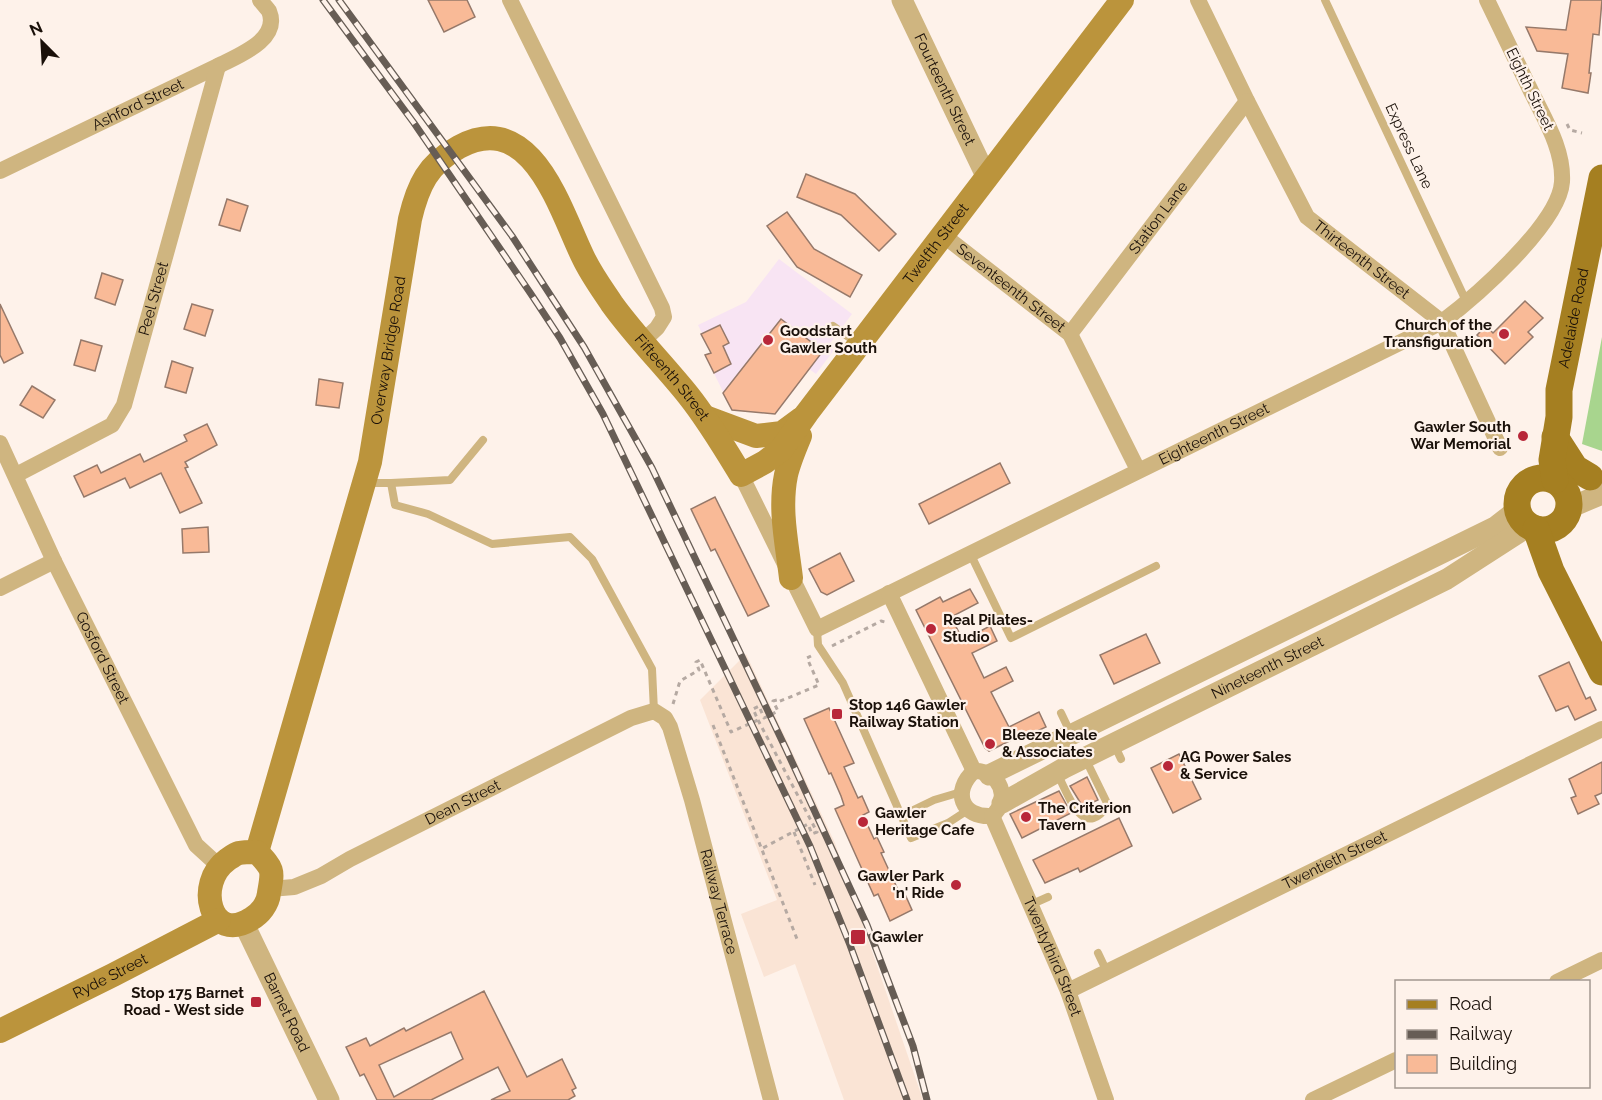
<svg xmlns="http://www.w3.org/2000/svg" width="1602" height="1100" font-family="Raleway,sans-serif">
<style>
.built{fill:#fae4d5}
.education{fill:#f8e4f3}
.green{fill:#a8d58e}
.building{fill:#f9ba97;stroke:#96796a;stroke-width:1.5;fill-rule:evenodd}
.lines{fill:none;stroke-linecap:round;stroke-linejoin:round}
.path{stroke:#b5a9a2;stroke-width:3;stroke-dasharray:4.5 4.5;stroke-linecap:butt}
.service{stroke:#cfb580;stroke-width:8}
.minor{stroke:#cfb580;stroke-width:16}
.tertiary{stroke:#cfb580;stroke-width:21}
.secondary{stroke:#bb943c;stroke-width:24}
.primary{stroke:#a57f21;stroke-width:27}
.rail-casing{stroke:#675d55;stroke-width:7}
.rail{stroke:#fef2ea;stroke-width:4.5;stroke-dasharray:14;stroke-linecap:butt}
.poi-dot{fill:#b82739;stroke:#fef2ea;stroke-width:2}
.labels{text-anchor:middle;stroke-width:4.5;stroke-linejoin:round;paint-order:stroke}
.street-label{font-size:15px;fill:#1a1009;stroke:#fef2ea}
.poi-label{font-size:15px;font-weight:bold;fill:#1a1009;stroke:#fef2ea;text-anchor:start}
</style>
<rect width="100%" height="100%" fill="#fef2ea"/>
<path class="built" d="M746,654L835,843L923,1100H844L795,964L764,977L741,914L777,900L700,700Z"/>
<path class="education" d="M779,259L852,314L828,346L834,350L816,374L809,369L775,414L732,410L705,355L711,352L698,325L746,302Z"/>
<path class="green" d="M1602,337V451L1582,444Z"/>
<g class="building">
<path d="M428,0H467L475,17L444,32Z"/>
<path d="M1571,0H1602L1599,35L1593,34L1589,73H1591L1588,93L1562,88L1568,54L1537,51L1526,27L1566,30Z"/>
<path d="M806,174L855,194L896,234L879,251L841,215L797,197Z"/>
<path d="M227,199L248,206L240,231L219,225Z"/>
<path d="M787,212L814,249L862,275L850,297L797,267L767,226Z"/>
<path d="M102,273L123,280L115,305L95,298Z"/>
<path d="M1525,301L1543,318L1528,332L1533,337L1505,364L1477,335L1486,326L1493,333Z"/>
<path d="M0,304L23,353L4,363L0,355Z"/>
<path d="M192,304L213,310L205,336L184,329Z"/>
<path d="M781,319L823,351L775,414L732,410L723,393Z"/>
<path d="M720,325L729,343L723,346L731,364L714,373L705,355L711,353L701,334Z"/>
<path d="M81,340L102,346L95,371L74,365Z"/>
<path d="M172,361L193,368L186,393L165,387Z"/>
<path d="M319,379L343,383L339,408L316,405Z"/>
<path d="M32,386L55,400L43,418L20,405Z"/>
<path d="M207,424L217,445L185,462L188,467L185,468L202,503L180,513L161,473L130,488L125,478L84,497L74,476L97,465L101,473L140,454L144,462L187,441L184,435Z"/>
<path d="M1000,463L1010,483L929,524L919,504Z"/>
<path d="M715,497L769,606L748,616L715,549L711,551L691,509Z"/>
<path d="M208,527L209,552L183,553L182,529Z"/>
<path d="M840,553L854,581L827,595L821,592L809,569Z"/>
<path d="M970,589L978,603L951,617L963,640L990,626L997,641L972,653L984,678L1006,667L1013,681L991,692L1009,727L1039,712L1046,727L1031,734L1030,731L989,751L985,748L916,610L940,597L943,602Z"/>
<path d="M1146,634L1160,663L1114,684L1100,655Z"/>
<path d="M1569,662L1586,699L1590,697L1596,710L1575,720L1568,706L1556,711L1539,676Z"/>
<path d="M829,708L854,763L844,767L858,798L862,796L869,812L863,815L874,839L877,837L884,852L881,853L899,892L900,894L904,892L912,910L890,921L878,894L874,896L835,809L844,805L841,796L831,773L829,774L804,719Z"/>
<path d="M1179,754L1201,799L1173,813L1151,768Z"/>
<path d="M1602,762V793L1595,796L1599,804L1578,814L1571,798L1576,796L1569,779Z"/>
<path d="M1087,777L1098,800L1083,807L1070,786Z"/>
<path d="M1059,791L1071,813L1022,838L1010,814Z"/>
<path d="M1119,818L1132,846L1080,872L1078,868L1045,883L1033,860Z"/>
<path d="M484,991L527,1077L562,1059L576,1088L572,1090L575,1096L568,1100H491L510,1091L498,1067L431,1100H377L364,1074L360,1076L346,1047L366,1038L370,1046L404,1028L406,1031ZM451,1032L463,1059L394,1097L379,1065Z"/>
</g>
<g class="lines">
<g class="path">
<path d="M1567,124L1570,130L1582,133"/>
<path d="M832,646L881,621L885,622"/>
<path d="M673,704L680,681L699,670L696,662L700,660L731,732L758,720L753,709L759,706L764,718L778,711L773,701L777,700L778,702L819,685L807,658L811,656"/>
<path d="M758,720L817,832L812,834L808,824L761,849"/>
<path d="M713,725L797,939"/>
<path d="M794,832L815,885"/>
</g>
<g class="service">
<path d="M1325,0L1467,303"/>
<path d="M833,326L857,343"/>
<path d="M366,483H391L395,505L428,514L492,544L570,537L592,559L652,669L654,711"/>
<path d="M391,483L450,480L483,440"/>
<path d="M970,553L1011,638L1156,566"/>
<path d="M817,629L818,645L843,683L911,838L948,823L968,810"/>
<path d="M1061,713L1071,734"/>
<path d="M1114,744L1121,759"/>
<path d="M1057,773C1068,794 1083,842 1108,805L1085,758"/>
<path d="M901,816L934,800L961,792"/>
<path d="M1030,905L1048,897"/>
<path d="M1098,953L1107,972"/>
</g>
<g class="minor">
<path d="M510,0L662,308L664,317L657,328L642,342"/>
<path id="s1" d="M1198,0L1247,101L1307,217L1442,322L1500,448"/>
<path id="s2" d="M0,171L218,66C237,56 281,40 269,11C267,8 262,3 260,0"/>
<path id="s3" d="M943,235L1070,334L1138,470"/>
<path id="s4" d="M1070,334L1247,101"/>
<path id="s5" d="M0,443L54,561L196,845L219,866"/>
<path id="s6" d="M16,475L112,425L124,405L218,66"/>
<path id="s7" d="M741,475L817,629L1442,322C1475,297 1559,224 1562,182C1564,148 1543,117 1529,87C1515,58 1501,29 1487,0"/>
<path d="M0,588L54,561"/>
<path d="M889,593L974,771"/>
<path d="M974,771C1001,770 1011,800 992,816C961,818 952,791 974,771Z"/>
<path id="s8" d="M992,816L1068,991L1106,1100"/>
<path id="s9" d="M270,889L294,887L321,876L350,859L631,718L654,711L665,718L670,727L692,800L771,1100"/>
<path d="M1557,982L1602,960"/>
<path id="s10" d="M1068,991L1602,729"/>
<path d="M1313,1100L1396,1060"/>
</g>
<g class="tertiary">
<path id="s11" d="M902,0L987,178"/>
<path d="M1569,508L1602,494"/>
<path d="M989,775L1495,527L1517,510"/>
<path id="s12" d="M1002,803L1064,768L1447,579L1529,526"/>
<path id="s13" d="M244,924L329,1100"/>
</g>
<g class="secondary">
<path d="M705,417L756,436L782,433L801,419"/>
<path d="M791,578C787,544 779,509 786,475C789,462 795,448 800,436"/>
<path id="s14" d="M257,852L370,462L410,219C418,185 428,164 459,147C532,108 560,210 583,257C591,274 602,289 612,304C635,336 663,364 688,395C708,420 724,447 741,475L765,462L781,450L807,413L1122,0"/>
<path d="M257,852C274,870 273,870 269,893C268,904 260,914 251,919C210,945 195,883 227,860C230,858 235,854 239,853C244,852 251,852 257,852Z"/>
<path id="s15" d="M0,1031L113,975L219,920"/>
</g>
<g class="primary">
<path d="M1555,437L1575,468L1590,477"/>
<circle cx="1543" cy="504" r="26"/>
<path id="s16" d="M1555,480L1552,460L1559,417V390L1602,178"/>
<path d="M1536,529L1551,571L1602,672"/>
</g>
<g class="rail-casing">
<g id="rail">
<path d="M323,0L414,123L531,294L560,338L603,414L810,846L850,945L907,1100"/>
<path d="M339,0L512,236L584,347L652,468L786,749L867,925L913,1046L927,1100"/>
</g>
</g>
<use href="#rail" class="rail"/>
</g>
<g class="poi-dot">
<circle cx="1504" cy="334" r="6"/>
<circle cx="768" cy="340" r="6"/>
<circle cx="1523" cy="436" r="6"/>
<circle cx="931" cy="629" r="6"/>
<rect x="831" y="708" width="12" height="12" rx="3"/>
<circle cx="990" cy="744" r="6"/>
<circle cx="1168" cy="766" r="6"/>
<circle cx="1026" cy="817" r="6"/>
<circle cx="863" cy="822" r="6"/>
<circle cx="956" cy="885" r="6"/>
<rect x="850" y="929" width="16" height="16" rx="3"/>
<rect x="250" y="996" width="12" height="12" rx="3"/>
</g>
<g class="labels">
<g class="street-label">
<text dy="5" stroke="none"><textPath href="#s11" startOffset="99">Fourteenth Street</textPath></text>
<text transform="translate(1530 89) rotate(64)" y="5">Eighth Street</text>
<text dy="5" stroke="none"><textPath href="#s2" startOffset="153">Ashford Street</textPath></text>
<text transform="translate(1409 146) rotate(65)" y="5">Express Lane</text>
<text dy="5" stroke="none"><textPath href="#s4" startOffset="146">Station Lane</textPath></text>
<text dy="5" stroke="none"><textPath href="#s14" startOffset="1509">Twelfth Street</textPath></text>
<text dy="5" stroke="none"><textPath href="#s1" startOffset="312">Thirteenth Street</textPath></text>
<text dy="5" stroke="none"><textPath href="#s3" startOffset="86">Seventeenth Street</textPath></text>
<text dy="5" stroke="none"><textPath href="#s6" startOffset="242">Peel Street</textPath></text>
<text dy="5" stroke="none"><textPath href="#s16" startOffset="164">Adelaide Road</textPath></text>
<text dy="5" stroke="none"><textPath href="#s14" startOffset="519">Overway Bridge Road</textPath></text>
<text dy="5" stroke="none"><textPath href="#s14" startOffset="1084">Fifteenth Street</textPath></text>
<text dy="5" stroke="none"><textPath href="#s7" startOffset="614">Eighteenth Street</textPath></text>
<text dy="5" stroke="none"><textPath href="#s5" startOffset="238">Gosford Street</textPath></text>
<text dy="5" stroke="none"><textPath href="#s12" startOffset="298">Nineteenth Street</textPath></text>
<text dy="5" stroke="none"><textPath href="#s9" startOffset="213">Dean Street</textPath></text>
<text dy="5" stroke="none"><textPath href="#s10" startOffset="297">Twentieth Street</textPath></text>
<text dy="5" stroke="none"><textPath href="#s9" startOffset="630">Railway Terrace</textPath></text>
<text dy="5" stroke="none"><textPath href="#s8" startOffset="153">Twentythird Street</textPath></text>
<text dy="5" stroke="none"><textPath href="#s15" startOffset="123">Ryde Street</textPath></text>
<text dy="5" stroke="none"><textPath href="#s13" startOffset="98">Barnet Road</textPath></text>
</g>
<g class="poi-label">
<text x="1492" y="330" text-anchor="end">Church of the<tspan x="1492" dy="17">Transfiguration</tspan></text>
<text x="780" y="336">Goodstart<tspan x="780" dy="17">Gawler South</tspan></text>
<text x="1511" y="432" text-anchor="end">Gawler South<tspan x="1511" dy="17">War Memorial</tspan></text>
<text x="943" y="625">Real Pilates-<tspan x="943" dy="17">Studio</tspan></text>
<text x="849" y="710">Stop 146 Gawler<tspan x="849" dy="17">Railway Station</tspan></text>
<text x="1002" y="740">Bleeze Neale<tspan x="1002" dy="17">&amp; Associates</tspan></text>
<text x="1180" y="762">AG Power Sales<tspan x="1180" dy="17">&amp; Service</tspan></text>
<text x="1038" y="813">The Criterion<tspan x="1038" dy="17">Tavern</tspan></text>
<text x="875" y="818">Gawler<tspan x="875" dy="17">Heritage Cafe</tspan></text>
<text x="944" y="881" text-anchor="end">Gawler Park<tspan x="944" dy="17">'n' Ride</tspan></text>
<text x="872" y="942">Gawler</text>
<text x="244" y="998" text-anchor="end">Stop 175 Barnet<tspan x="244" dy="17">Road - West side</tspan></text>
</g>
</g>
<rect x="1395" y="980" width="195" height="108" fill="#fef2ea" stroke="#a39890" stroke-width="1.5"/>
<rect x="1407" y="1000" width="30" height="9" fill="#a57f21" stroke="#a39890" stroke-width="1.5"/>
<text x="1449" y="1010" font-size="18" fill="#1a1009">Road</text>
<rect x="1407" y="1030" width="30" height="9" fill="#675d55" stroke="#a39890" stroke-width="1.5"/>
<text x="1449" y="1040" font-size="18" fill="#1a1009">Railway</text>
<rect x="1407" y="1055" width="30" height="18" fill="#f9ba97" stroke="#a39890" stroke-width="1.5"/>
<text x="1449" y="1070" font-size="18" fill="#1a1009">Building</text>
<g transform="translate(42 42) rotate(336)" stroke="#fef2ea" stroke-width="4.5" paint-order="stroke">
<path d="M0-4.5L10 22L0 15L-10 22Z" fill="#1a1009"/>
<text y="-9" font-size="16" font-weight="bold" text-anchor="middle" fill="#1a1009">N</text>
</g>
</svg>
